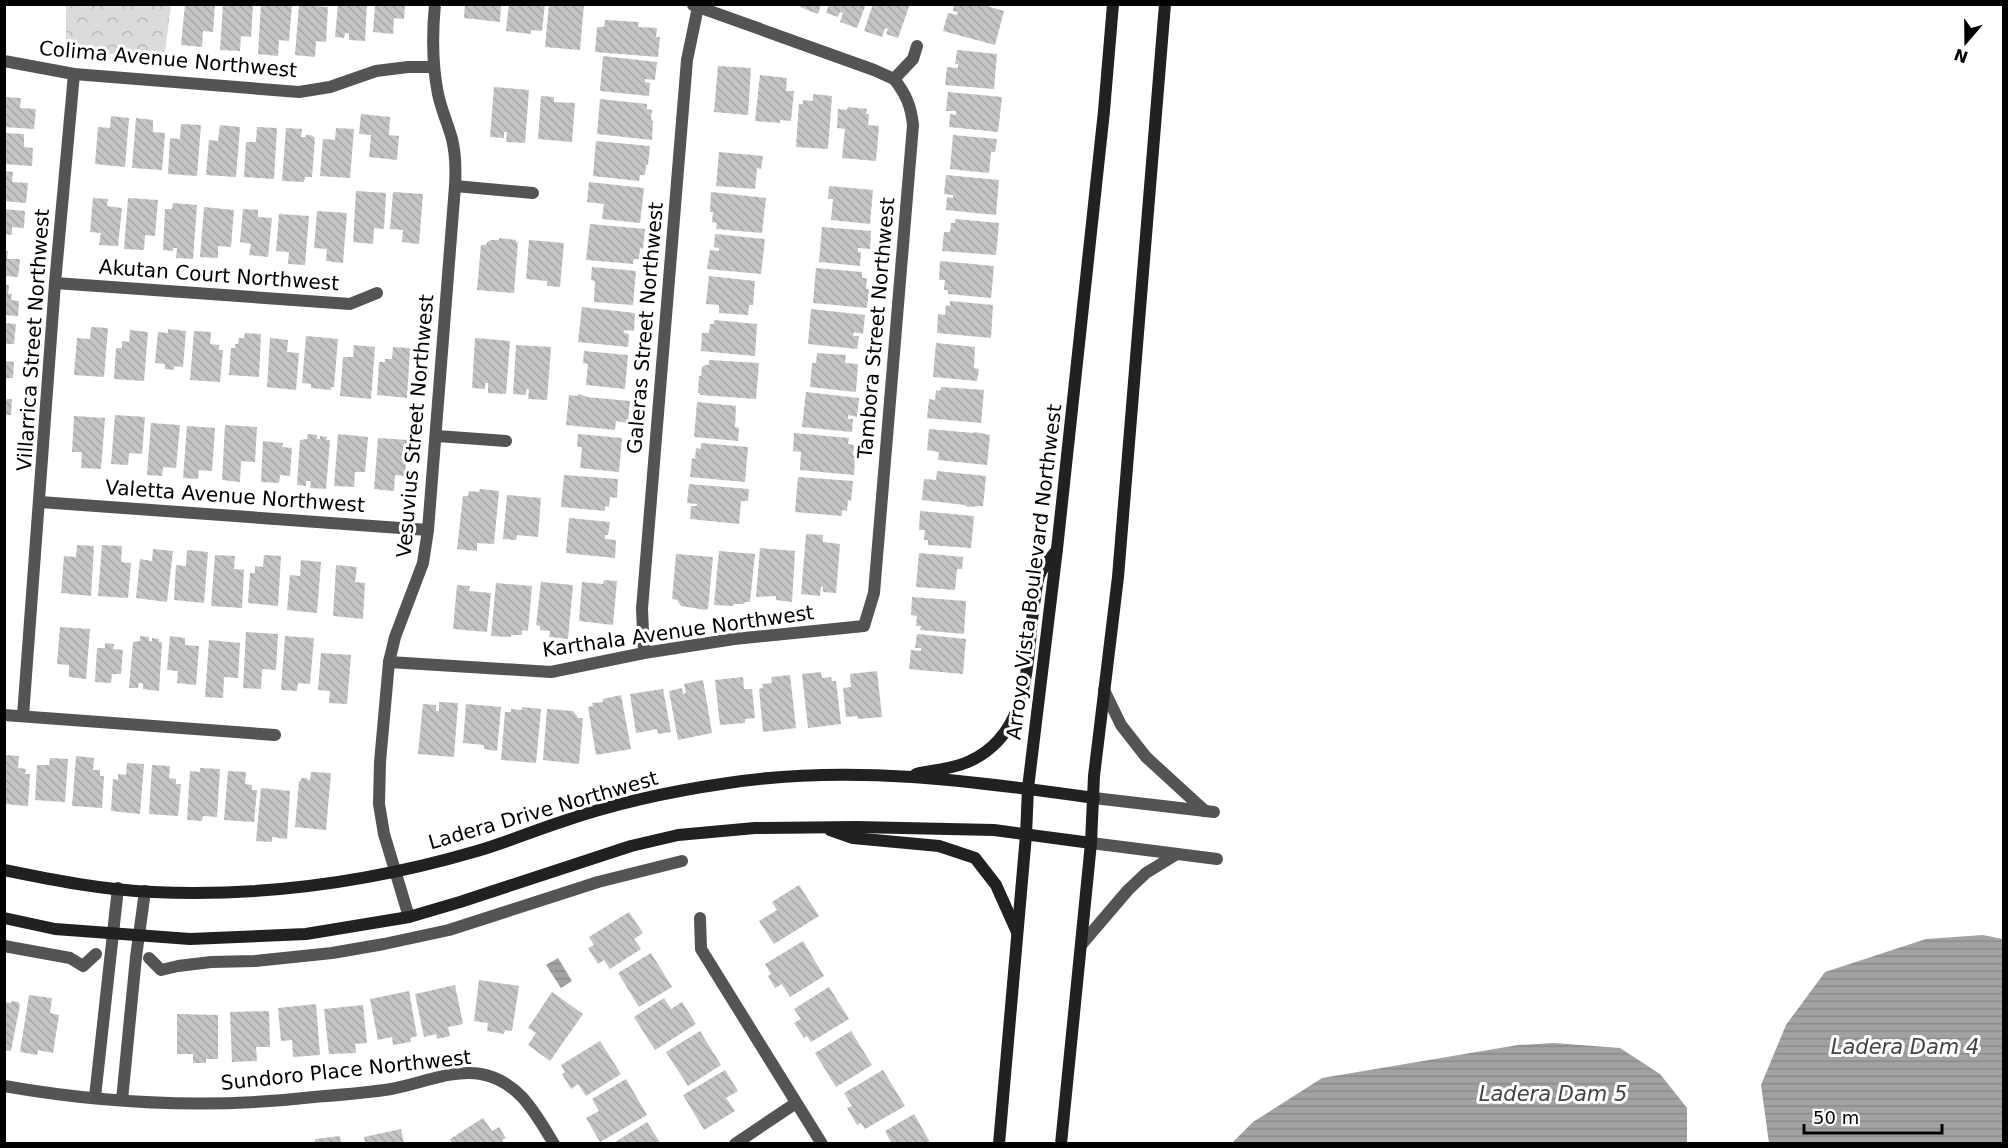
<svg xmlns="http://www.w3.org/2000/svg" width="2008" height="1148" font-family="'DejaVu Sans',sans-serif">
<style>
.forest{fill:url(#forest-crowns)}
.water{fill:url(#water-rules)}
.building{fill:url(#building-back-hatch)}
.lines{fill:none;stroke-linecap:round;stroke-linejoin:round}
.pedestrian{stroke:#545454;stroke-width:12}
.minor{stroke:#545454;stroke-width:12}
.tertiary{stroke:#545454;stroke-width:12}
.secondary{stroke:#212121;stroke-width:12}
.labels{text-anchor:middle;stroke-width:6;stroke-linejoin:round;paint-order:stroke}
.street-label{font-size:20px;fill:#000;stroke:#fff}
.water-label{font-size:21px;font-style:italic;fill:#434343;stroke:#fff}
</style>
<defs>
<pattern id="forest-crowns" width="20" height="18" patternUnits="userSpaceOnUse" patternTransform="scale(1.5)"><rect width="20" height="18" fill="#dbdbdb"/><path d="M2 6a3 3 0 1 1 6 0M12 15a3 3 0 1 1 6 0" fill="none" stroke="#bababa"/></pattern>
<pattern id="water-rules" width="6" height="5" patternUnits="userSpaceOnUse" patternTransform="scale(1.5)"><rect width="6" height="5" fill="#a2a2a2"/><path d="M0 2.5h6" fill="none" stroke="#8a8a8a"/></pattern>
<pattern id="building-back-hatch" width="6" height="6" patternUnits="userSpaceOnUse" patternTransform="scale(1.5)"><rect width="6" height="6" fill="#c4c4c4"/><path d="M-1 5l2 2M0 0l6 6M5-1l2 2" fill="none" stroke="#a7a7a7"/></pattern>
</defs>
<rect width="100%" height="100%" fill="#fff"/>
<path class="forest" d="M66,5H171L164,59L66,50Z"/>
<g class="water">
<path d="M1983,935L2003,939V1143H1769L1761,1085L1786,1025L1825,972L1926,939Z"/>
<path d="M558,958L572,981L561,988L546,965Z"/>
<path d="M1554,1043L1620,1048L1660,1074L1687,1108V1143H1232L1253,1122L1322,1078L1518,1045Z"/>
</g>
<g class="building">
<path d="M185,4H215L213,32L203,31L202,47L181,45Z"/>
<path d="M223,4H253L251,37L241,36L240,51L220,50Z"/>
<path d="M261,4L292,5L289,41L279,40L278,56L258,54Z"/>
<path d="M338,4H367L365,41L349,40V33H345L344,38L335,37Z"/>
<path d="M375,4H405L404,19L394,18L393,34L373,32Z"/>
<path d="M465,4H501L500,22L464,18Z"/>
<path d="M509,4H545L542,31L531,30V34L506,31Z"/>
<path d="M549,4H584L580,50L545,47Z"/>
<path d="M801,4H821L818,14L800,7Z"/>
<path d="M829,4H866L857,28L840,22L843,13L840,12L838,17L826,13Z"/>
<path d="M873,4H910L898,38L886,34L888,29L885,28L882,37L864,31Z"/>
<path d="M954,4H980L1004,11L995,45L943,31L948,13L957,15L958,12L953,11Z"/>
<path d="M299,5L328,7L326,42L316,41L315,57L295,55Z"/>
<path d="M605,20L639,22L638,27L657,28L656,37H660L658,57L595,52L597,27H604Z"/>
<path d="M957,50L997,54L994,89L945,85L947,67L958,68V64H955Z"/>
<path d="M603,56L657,62L655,80L645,79V82L650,83L649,96L600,91Z"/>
<path d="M718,66L751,68L748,115L714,112Z"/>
<path d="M760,75L787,78L786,91H794L791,121L780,120V123L755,121Z"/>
<path d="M494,87L529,90L525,143L506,142L507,132H504V138L490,137Z"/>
<path d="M948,92L1002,97L998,132L949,127L950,114L956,115V111H946Z"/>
<path d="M813,94L832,96L828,149L796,147L799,104H803V100L813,101Z"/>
<path d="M541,96L554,97V102L575,103L572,142L538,139Z"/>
<path d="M4,97L21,98L20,108L36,109L34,129L4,127Z"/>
<path d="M600,99L647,104V109L652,110L651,120L653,121L652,140L597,134Z"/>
<path d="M848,107L867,109L866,114H869L868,125L879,126L876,161L842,158L845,129L837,128L838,109L847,110Z"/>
<path d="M361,114L390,117L389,135L399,136L397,160L369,157L371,135L359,134Z"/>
<path d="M111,116L129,118L125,167L95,164L98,127L110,128Z"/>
<path d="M136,118L153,120V132L165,133L162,170L132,168Z"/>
<path d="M181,124L201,125L197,176L168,174L170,138L180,139Z"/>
<path d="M220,125L240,127L236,177L206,175L209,140L218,141Z"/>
<path d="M257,127L277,128L274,179L244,177L246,142H256Z"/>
<path d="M286,128L302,129L301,137H306V135H311L315,138L312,177H305L304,182L282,181Z"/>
<path d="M336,128L354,129L350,178L320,176L323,139L335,140Z"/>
<path d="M4,133L24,134V147L33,148L32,166L4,164Z"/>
<path d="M953,135L997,139L995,152H991L989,173L950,169Z"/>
<path d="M596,141L650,146L648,165H646L645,175H640L639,181L593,176Z"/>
<path d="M719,152L763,156L761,169L757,168L755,189L716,186Z"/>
<path d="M4,171L13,172L12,182L28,183L26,203L4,201Z"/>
<path d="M946,175L999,180L996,215L946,210L947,197L953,198V195L944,194Z"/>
<path d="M589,182L644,188L640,223L602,219L604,204L587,202Z"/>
<path d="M829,186L873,190L870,224L831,220L833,199H828Z"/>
<path d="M356,191L386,193L384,229L374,228L373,244L353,242Z"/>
<path d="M393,192L423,194L419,244L402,242L403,230L390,229Z"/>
<path d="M711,192L766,198L762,233L716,229L717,223L712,222L713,212H710Z"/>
<path d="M93,198L108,199L107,206L122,208L118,246L99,245L101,233L90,232Z"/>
<path d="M128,198L158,200L155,236L145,235L144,250L124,249Z"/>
<path d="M173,203L197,205L193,259L176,258L177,248H173V251L163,250L165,209H172Z"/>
<path d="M204,207L234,210L231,247L218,246V258L200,257Z"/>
<path d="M4,209L25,211L24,228L12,227V235L4,234Z"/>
<path d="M243,209L258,210V217L272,218L268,257L249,255L251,244L240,242Z"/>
<path d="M317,211L347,213L343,263L326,261L327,249L314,248Z"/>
<path d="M279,214L309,216L305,265L288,264L289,252L276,251Z"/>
<path d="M955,219L999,223L996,255L942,251L944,232H950L951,223H955Z"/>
<path d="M590,224L645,229L643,249L640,248L639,259H634L633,264L586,260Z"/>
<path d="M822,227L871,231L870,249L858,248V252H861L860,266L819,262Z"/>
<path d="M715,234L765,239L761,274L707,269L710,250L719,251V248L714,247Z"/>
<path d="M499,238L516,240V242H518L514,293L477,290L481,245H486L487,242L491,240H499Z"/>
<path d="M529,240L564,243L560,287L547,286V281L526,279Z"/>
<path d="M4,251H8L7,259H20L18,277L4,276Z"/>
<path d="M940,261L994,266L991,298L948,294V290H944L945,280H939Z"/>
<path d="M592,267L636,271L633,305L594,302L595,281L591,280Z"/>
<path d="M816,268L862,272V278H867L866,289H869L867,308L813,303Z"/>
<path d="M709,276L755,281L753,305H749L748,315L719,313V305L706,304Z"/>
<path d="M4,285H9L8,294H12L11,300L19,301L18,316L4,315Z"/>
<path d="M950,301L993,305L991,338L937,333L938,314L945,315L946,305L950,306Z"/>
<path d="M582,307L635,313L634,331L624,330V333L629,334L628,347L578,342Z"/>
<path d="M811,309L865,315L863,334L854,332L853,336H859L857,349L808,344Z"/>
<path d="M714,320L757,324L755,356L701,351L702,333H709L710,324H714Z"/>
<path d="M5,323L16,324L14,344H5Z"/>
<path d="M91,327L108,328L104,377L74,375L77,338L90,339Z"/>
<path d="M168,329L186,331L183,367L174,366V370L165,369V364L155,363L158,332L168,333Z"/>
<path d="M130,330L148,332L144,381L114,379L116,348H122V341L129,342Z"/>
<path d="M194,331L211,332L210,344L219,345V350H223L220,382L190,380Z"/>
<path d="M245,333L261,334L259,377L229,375L231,348H235V344H238L239,338H244Z"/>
<path d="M306,336L338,339L334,387H331V390L311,388V384L302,383Z"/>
<path d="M270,338L288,340L287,352L299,353L296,390L267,387Z"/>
<path d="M475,338L510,341L506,394L488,393V383H485V389L472,388Z"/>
<path d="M936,343L975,347L974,368L979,369L977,381L933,377Z"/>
<path d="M354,345L375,347L371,399L340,396L343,357H353Z"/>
<path d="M516,345L551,347L547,400L528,399L529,390L526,389V395L513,394Z"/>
<path d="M393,347L410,348L407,398L377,395L379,362H385V359H392Z"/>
<path d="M584,351L628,355L625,389L586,385L588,364L583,363Z"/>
<path d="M817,353L846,355L845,363L858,364L856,392L810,387L812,363H816Z"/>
<path d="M709,360L759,363L756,399L700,395V393H698L699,376H701L702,367L705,365H709Z"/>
<path d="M4,361L14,362L13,378H4Z"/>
<path d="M941,387L984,390L981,423L927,418L929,399L935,400L936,390L940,391Z"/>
<path d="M806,392L859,398L857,417L848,415V419H853L852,432L802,427Z"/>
<path d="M579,394L587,397L630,401L628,423L616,421L615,430L566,425L569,395L577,396Z"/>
<path d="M4,399H12L11,415H4Z"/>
<path d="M697,402L736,406L735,427L739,428L738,441L694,437Z"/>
<path d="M115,415L145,417L142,454L129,453L128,465L111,464Z"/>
<path d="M74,416L105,418L101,469L81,468L82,452H72Z"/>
<path d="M151,423L180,425L176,468L163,467L162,476L147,475Z"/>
<path d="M225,425L257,427L255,462L241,461L240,482L222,480Z"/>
<path d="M187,426L215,428L212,471L199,470L198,479L183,478Z"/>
<path d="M929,429L973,433L975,432L990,435L987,465L938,460L939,452L927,450Z"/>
<path d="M794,433L849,438L848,444L854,445L853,455L855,456L854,475L800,470L801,452L793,451Z"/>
<path d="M308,434L317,435V439H320V436L327,437L326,440H330L326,489L310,488L311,481H306V486L297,485L300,440L307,439Z"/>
<path d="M338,434L368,437L365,472H355L354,487L334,486Z"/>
<path d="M578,434L622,438L619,472L580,468L582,447H577Z"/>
<path d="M378,438L408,440L405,476L395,475L394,491L374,489Z"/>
<path d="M263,441L283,443L282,447L292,448L290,476L280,475L279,483L261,482Z"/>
<path d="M701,443L748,447L745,482L690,477L692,458L695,459L696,448L701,449Z"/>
<path d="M937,471L986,476L983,506L967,507L965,505L922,500L924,479L936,480Z"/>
<path d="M564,475L618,479L617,498L610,497L609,507L605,506V511L561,507Z"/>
<path d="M798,477L853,481L851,501L848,500L847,511L842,510V516L795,512Z"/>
<path d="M689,484L749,489L748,501H741L739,524L690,519L691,506H697V504L687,503Z"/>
<path d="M480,489L499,491L494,544L477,543V551L457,549L463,496H468L469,491L479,492Z"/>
<path d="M507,495L541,498L538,537L517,535L516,540L503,539Z"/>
<path d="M920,511L974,516L971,548L928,545V540H924L925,530H919Z"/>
<path d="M569,518L610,522L608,535H605V539L616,540L615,558L566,553Z"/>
<path d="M806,534L823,535V542L840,544L836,593L823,592V587L821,586L820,596L801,594Z"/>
<path d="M77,545L94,546L91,596L61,593L64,556L76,557Z"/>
<path d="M102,545L122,546L121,562L131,563L128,598L98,596Z"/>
<path d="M760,548L795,551L792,602L776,600V596L756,597Z"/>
<path d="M153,549L173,551L167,602L136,598L140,559L152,561Z"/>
<path d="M187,550L208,552L204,603L174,600L176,565L186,566Z"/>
<path d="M719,551L755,554L750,602H745L744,604H734L733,606L714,605Z"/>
<path d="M919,553L963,557L962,569H957L955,590L916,587Z"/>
<path d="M676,554L713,557L708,608L706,610L681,606L677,600L672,599Z"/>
<path d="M215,555L235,556L234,569L244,570L242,608L211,606Z"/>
<path d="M264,555L281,556L278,606L248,603L250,573H255V566L263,567Z"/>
<path d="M301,560L321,562L317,613L287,610L290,575L300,576Z"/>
<path d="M336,565L357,567L355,582L365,583L363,619L333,616Z"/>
<path d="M604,580L617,581L613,625L579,621L582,582L603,584Z"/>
<path d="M541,582L573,585L568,639L549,637L550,631L540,630V626L536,625Z"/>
<path d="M496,583L532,586L528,631L522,630V635H511V637L491,636Z"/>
<path d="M457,585L470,586L469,591L491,593L487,632L453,629Z"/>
<path d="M912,597L966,601L964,634L920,630L921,626H916L917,616L911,615Z"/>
<path d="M60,627L90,629L86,679L69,677V665L57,664Z"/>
<path d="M246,632L278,634L276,670L262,669L261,689L243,688Z"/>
<path d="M917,634L966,639L963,674L909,669L911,650L921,651V648H915Z"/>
<path d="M140,636L149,637V641H152V638L159,639V642H162L159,691L143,689V683H139L138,688H129L133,642L140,641Z"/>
<path d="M170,636L185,638V645L199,646L196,685L177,683L178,671L167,670Z"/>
<path d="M285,636L314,638L310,684L298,683L297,691L281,690Z"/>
<path d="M209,640L240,643L238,678L224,677L223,698L205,697Z"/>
<path d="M105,643L114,644L113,649L123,650L121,674H112L111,683L95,682L97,648H105Z"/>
<path d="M321,653L351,655L347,704L329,703L330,691L318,690Z"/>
<path d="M877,671L882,717L858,719L857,716L846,717L843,688L851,687L850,674Z"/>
<path d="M821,672L822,678L831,677L832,681H836L841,724L808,728L802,674Z"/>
<path d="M790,675L796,728L763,732L759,689L763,688L762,684L772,683L771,677Z"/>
<path d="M743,677L744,689H752L755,718L745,719V723L720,725L715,680Z"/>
<path d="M703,680L712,733L678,740L669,691L682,688L683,694L686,693L684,684Z"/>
<path d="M663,689L671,732L658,734L657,729L636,733L630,694Z"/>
<path d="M621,695L631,749L596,755L588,707L593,706L592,703L603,702V699Z"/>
<path d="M439,702L458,703L454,757L418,754L423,704L436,705V711H439Z"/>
<path d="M466,704L501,707L497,751L484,749V745L463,743Z"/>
<path d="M522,707L541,709L536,763L501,760L505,712H511V709L522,710Z"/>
<path d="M547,709L573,711L578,718H583L579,764L543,760Z"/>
<path d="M4,755L19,756L18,768L26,769L25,774H30L28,806L4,804Z"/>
<path d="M76,756L94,758L93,770H100V776H104L102,808L72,806Z"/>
<path d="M50,758L68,759L65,802L35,800L37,765H49Z"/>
<path d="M127,763L144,764L140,814L111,811L113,779L118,780V774L126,775Z"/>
<path d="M152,765L170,766L169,778L176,779V784H181L178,816L149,814Z"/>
<path d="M200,768L220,769L217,817L203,816L202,821L187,820L190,771L200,772Z"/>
<path d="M228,771L246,772L245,784L252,785V790H257L254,822L224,820Z"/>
<path d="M311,772L331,773L326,830L295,827L299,782L302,778H306L310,781Z"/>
<path d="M261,788L290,791L287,839L272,837V842L256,841Z"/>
<path d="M799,885L819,916L774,944L759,921L777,910L772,902Z"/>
<path d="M629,912L643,933L634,939L641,949L610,969L604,960L598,964L588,948L594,945L589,937Z"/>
<path d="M803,941L824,976L790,997L782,984L775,988L768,976L771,974L765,964Z"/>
<path d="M651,953L672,987L639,1007L618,973Z"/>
<path d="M479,980L519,986L512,1031L505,1030L504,1034L487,1031L488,1023L474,1021Z"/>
<path d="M455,985L463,1024L448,1027L450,1036L437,1039L436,1034L424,1037L415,994Z"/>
<path d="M829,987L849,1019L811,1042L807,1036L804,1038L794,1023L801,1019L794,1009Z"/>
<path d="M409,991L417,1036L410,1038L411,1042L393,1045L392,1037L378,1040L370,999Z"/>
<path d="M552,992L583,1014L550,1061L528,1045L536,1033L528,1028Z"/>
<path d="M29,995L52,998L50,1013L59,1015L53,1053L38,1050L37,1055L20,1052Z"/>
<path d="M664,998L671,1009L682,1002L696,1024L655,1050L634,1017Z"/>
<path d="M12,1001L18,1002L20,1005L11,1051L4,1050V1002L11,1003Z"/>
<path d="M316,1004L320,1055L293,1057L292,1040L281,1041L278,1008Z"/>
<path d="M363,1005L367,1043L355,1044L356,1053L329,1054L324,1009Z"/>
<path d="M269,1011L270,1047H256L257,1061L232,1062L230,1012Z"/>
<path d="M177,1014L218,1015V1059H206V1063H193V1054H177Z"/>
<path d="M700,1031L721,1065L688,1086L666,1052Z"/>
<path d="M851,1031L872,1065L836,1087L815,1053Z"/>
<path d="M600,1041L621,1074L586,1096L578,1084L571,1089L562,1074L565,1072L561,1065Z"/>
<path d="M725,1070L738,1091L726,1098L735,1111L704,1130L683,1095Z"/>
<path d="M883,1070L905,1106L865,1129L861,1123L857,1125L847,1108L852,1106L844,1093Z"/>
<path d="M626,1079L647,1115L600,1142L586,1118L599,1111L592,1099Z"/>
<path d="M914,1114L931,1144H892L885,1131Z"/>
<path d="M483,1118L492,1131L499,1127L506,1138L502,1140L504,1144H452L450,1139Z"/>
<path d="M647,1122L661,1144H612Z"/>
<path d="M401,1129L404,1144H365L364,1137Z"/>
<path d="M340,1136L341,1144H315V1139Z"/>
</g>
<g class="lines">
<g class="pedestrian">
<path d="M4,946L70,958L83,966L96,954"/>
<path d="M149,958L161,970L178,966L211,962L255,961L332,953L384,944L449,930L598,882L682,861"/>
</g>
<g class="minor">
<path d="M693,5L874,70L894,79"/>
<path d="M4,61L74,74L299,92L330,87L376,71L408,67H434"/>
<path d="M455,186L533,193"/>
<path d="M55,283L350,304L377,293"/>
<path d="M437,436L506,441"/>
<path d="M40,502L428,530"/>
<path d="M644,653L642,609L687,60L698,7"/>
<path d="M389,662L551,672L644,653L734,639L864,626L874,593L913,125C911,106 906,94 894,79L913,59L917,46"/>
<path d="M1104,690L1121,725L1146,757L1205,811"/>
<path d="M4,715L275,735"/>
<path d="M23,716L55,283L74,74"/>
<path d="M1094,798L1214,812"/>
<path d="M1091,843L1217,859"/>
<path d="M700,918L701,949L822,1144"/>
<path d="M1081,945L1128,890L1146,873L1177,854"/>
<path d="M4,1086C107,1104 210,1109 314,1097C339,1095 366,1093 391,1089C420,1084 451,1069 481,1074C519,1081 535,1113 554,1144"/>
<path d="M95,1097L118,888"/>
<path d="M122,1100L136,957L145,891"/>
<path d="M735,1144L796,1103"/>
</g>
<path class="tertiary" d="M409,917L384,834L379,804L380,762L389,662L395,637L423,563L428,530L455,186C456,169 456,155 452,139C448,124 441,109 438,94C432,64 432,35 435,4"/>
<g class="secondary">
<path d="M916,774C933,770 954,769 970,761C1032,732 1026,660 1034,604C1036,595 1036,585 1039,576C1042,567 1051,558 1057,550"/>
<path d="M830,830L853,838L939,846L975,858L996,885L1017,932"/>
<path d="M4,870C53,880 103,890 153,892C263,897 371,882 477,851C505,843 533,831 561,822C615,803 672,791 728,783C850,764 974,781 1094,798"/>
<path d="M4,918L55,929L190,939L306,934L409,917L460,902L631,846L678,835L755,828L856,827L994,830L1091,843"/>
<path d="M999,1144L1026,835L1028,788L1057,549L1104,111L1113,4"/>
<path d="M1061,1144L1091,843L1094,776L1118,577L1165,4"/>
</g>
</g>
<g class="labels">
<g class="street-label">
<text transform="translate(168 59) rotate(5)" y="7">Colima Avenue Northwest</text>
<text transform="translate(219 275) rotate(4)" y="7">Akutan Court Northwest</text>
<text transform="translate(645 328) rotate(-85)" y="7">Galeras Street Northwest</text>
<text transform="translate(876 328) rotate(-85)" y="7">Tambora Street Northwest</text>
<text transform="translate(33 340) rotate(-86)" y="7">Villarrica Street Northwest</text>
<text transform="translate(415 426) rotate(-85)" y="7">Vesuvius Street Northwest</text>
<text transform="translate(235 496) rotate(4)" y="7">Valetta Avenue Northwest</text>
<text transform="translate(1034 572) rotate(-83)" y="7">Arroyo Vista Boulevard Northwest</text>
<text transform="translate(678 631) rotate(-8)" y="7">Karthala Avenue Northwest</text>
<text transform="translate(543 810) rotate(-16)" y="7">Ladera Drive Northwest</text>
<text transform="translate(346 1070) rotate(-6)" y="7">Sundoro Place Northwest</text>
</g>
<g class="water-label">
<text x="1905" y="1054">Ladera Dam 4</text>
<text x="1553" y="1101">Ladera Dam 5</text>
</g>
</g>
<rect width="2008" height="1148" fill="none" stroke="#000000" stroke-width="12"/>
<g transform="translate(1966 42) rotate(200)" stroke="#ffffff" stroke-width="4.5" paint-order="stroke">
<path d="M0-4.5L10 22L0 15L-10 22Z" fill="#000000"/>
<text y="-9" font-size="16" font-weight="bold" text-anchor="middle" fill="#000000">N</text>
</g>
<path d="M1804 1124v9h138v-9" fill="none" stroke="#000000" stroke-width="3"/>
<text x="1813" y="1124" font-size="18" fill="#000000" stroke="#ffffff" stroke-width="4.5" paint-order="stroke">50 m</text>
</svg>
